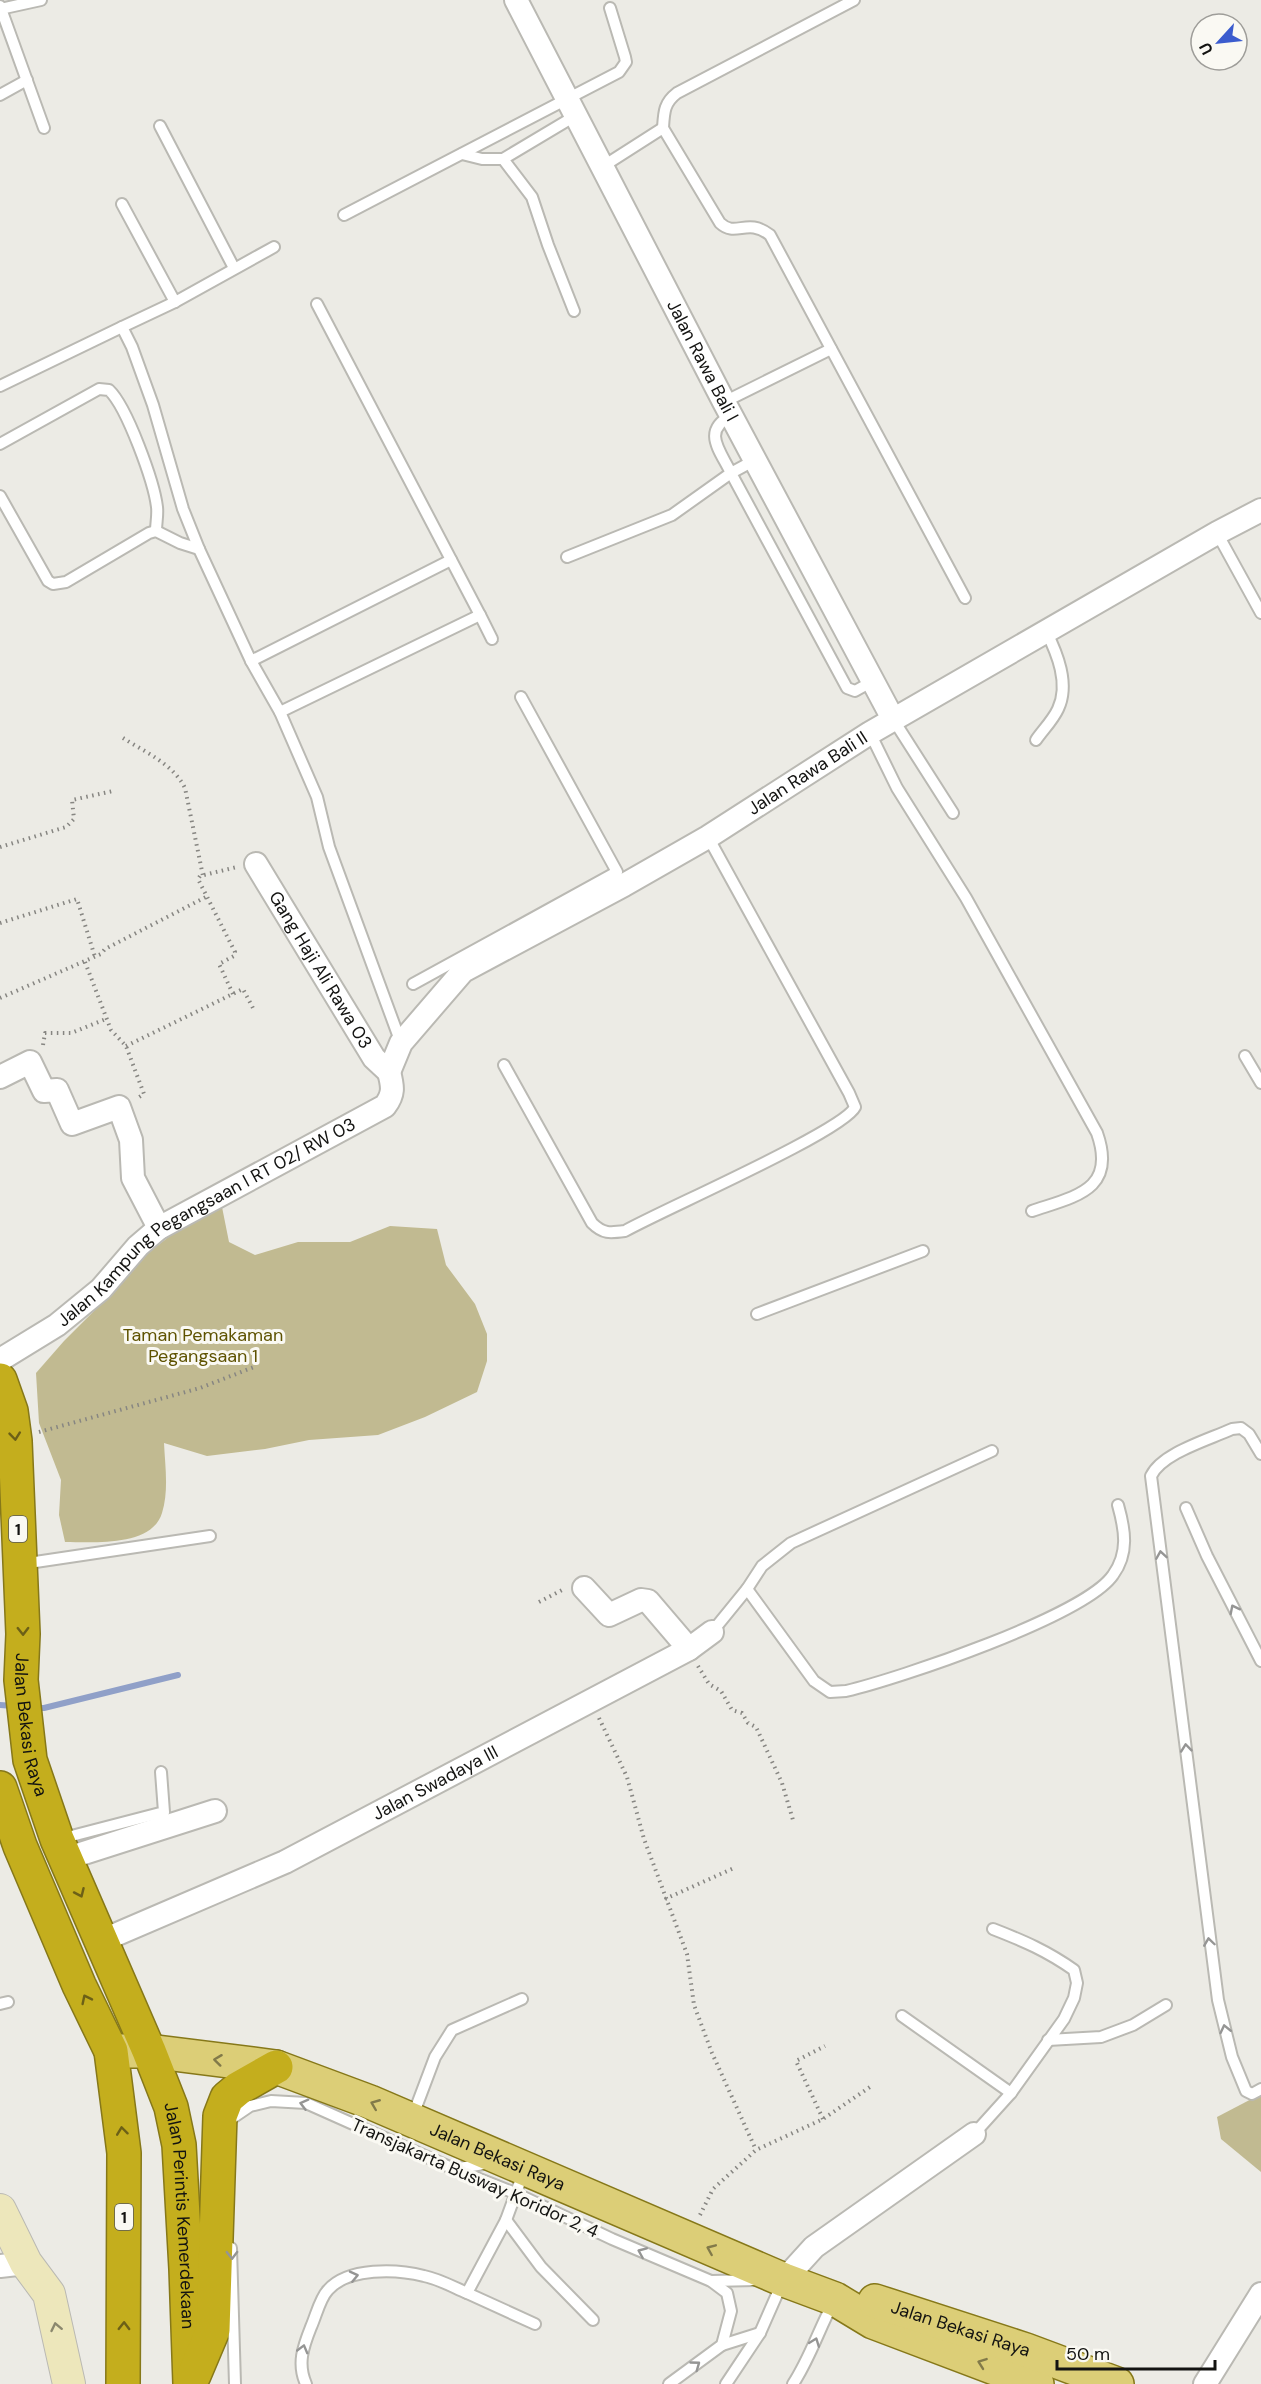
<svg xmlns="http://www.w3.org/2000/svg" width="1261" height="2384" font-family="'DM Sans',sans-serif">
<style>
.green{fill:#c1ba91}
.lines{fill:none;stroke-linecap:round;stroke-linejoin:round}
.stream{stroke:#90a0c8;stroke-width:6}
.lane-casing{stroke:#bab9b3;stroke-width:14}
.street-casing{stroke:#bab9b3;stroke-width:26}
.secondary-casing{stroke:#bab9b3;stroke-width:34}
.primary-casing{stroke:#867819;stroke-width:36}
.highway-casing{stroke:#867819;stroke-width:36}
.path{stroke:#878682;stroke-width:4;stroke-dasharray:1.5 4.5;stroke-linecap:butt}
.lane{stroke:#fff;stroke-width:10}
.street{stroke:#fff;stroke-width:22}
.secondary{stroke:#ede7bb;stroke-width:32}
.primary{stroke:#dcce77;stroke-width:33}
.highway{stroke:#c4ae1d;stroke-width:33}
.oneway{stroke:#6c6017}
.oneway2{stroke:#959594}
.oneway3{stroke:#827a49}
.oneway4{stroke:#8b886e}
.labels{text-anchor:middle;stroke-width:6;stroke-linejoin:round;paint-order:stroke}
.shield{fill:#faf9f3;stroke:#585855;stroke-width:1.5}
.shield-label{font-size:16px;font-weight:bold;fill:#131311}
.street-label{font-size:18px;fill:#131311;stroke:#faf9f3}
.park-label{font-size:18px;fill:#5e5200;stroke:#faf9f3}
</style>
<rect width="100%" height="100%" fill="#ecebe5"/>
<g class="green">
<path d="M207,1207H222L229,1242L255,1255L298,1242H350L390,1226L437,1229L446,1265L475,1304L487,1334V1361L477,1392L425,1417L378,1435L309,1440L265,1449L207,1456L164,1443C165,1465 169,1491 162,1513C152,1547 93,1542 65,1542L59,1515L61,1480L39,1423L36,1373L64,1341L94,1311L134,1264Z"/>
<path d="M1261,2094V2172L1221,2139L1217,2117Z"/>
</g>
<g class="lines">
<g class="stream">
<path d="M0,1705L14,1706"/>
<path d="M33,1708H44L178,1675"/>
</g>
<g class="lane-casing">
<g id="lane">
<path d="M0,6L44,128"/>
<path d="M0,9L41,0"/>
<path d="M0,95L27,80"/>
<path d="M160,126L234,268"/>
<path d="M663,128C664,112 664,103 677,93L854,0"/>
<path d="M462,154L482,159H503"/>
<path d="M602,167L663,128L720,223C736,238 747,217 770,235L965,598"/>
<path d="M122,204L175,302"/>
<path d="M344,215L619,72L626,62L625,57L610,8"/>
<path d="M574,311L548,245L532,197L503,159L575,116"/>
<path d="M122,327L175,302L274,247"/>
<path d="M0,386L122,327L132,347L153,405L183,509L199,549L251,661L280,712L317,797L329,847L401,1043"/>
<path d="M724,402L831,349"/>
<path d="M0,444L99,389L109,390C127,407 154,482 157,507C158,515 156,523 156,531"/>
<path d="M755,460L731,473L847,688L855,691L873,681"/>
<path d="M0,496L48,581L53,584L66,582L149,533L156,531L180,543L199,549"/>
<path d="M1217,533L1261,613"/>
<path d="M567,557L672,515L731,473C720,450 701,431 732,415"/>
<path d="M480,615L492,639"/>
<path d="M251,661L451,560"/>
<path d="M280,712L480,615L317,304"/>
<path d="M893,719L953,813"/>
<path d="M870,733L897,788L966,898L1097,1133C1117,1190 1076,1196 1032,1211"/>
<path d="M1036,740C1043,730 1053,720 1058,709C1070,684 1057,653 1046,631"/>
<path d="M413,984L617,872L521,697"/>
<path d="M1245,1056L1261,1083"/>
<path d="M504,1065L592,1223C603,1234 610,1233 625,1231C660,1211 844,1131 855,1107L849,1093L708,837"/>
<path d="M757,1314L923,1251"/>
<path d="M1261,1454L1249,1434L1241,1428L1232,1429C1208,1440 1162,1453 1151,1476L1218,2000L1232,2057L1246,2091L1252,2094L1261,2089"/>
<path d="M1186,1508L1207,1556L1261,1661"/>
<path d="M22,1564L210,1536"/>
<path d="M747,1589L814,1681L830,1692L846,1691C898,1679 1085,1616 1113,1575C1129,1553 1125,1530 1118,1505"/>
<path d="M712,1632L747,1589L762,1566L791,1543L992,1451"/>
<path d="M60,1839L164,1812L161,1772"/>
<path d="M0,2004L8,2002"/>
<path d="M902,2016L1011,2093"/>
<path d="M1048,2040L1101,2037L1133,2025L1166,2005"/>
<path d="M412,2118L435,2057L452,2030L522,1999"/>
<path d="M228,2121L250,2106L271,2101L306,2103L454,2169L515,2193L612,2239L711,2281L727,2293L731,2311L722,2345L669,2384"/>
<path d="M974,2134L1011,2093L1064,2019L1074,1998L1077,1983L1074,1970C1047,1951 1024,1941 993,1929"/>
<path d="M454,2169L489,2163"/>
<path d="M506,2220L541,2267L593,2320"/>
<path d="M231,2248L235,2384"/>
<path d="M711,2281L756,2280"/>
<path d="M467,2293L535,2324"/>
<path d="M722,2345L760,2333"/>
<path d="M306,2384C297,2364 303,2347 311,2327C316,2316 320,2298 328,2290C348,2267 397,2269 424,2276C439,2279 453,2287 467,2293L506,2220L524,2171"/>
<path d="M726,2384L760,2333L782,2283"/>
<path d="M793,2384C810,2358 819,2329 834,2301"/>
</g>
</g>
<g class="street-casing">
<g id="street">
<path id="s1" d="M516,0L724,402L893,719"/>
<path id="s2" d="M256,864L374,1058L389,1072"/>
<path id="s3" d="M389,1072L401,1043L463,971L624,885L708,837L870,733L1217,533L1261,510"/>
<path d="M0,1077L30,1062L44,1091L57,1090L72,1124L119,1107L131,1140L133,1178L159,1228"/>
<path id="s4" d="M0,1360L57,1325L101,1289L138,1246L159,1228L385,1106C394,1094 393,1087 389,1072"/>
<path d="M584,1588L609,1615L641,1600L648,1601L689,1649"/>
<path d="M65,1859L215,1811"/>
<path id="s5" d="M101,1941L285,1862L689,1649L712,1632"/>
<path d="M0,2266L26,2263"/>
<path d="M784,2280L814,2247L974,2134"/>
<path d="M1205,2384L1261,2294"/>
</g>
</g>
<g class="secondary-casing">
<path id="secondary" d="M0,2210L26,2263L49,2294L69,2384"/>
</g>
<g class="primary-casing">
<g id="primary">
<path id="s6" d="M111,2051H149L276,2067L370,2102L784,2280L835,2299L873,2322L1037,2384"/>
<path id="s7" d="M875,2301L1026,2350L1117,2384"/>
</g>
</g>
<g class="highway-casing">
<g id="highway">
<path id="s8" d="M0,1380L11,1411L15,1441L23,1634L21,1680L30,1760L57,1839L149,2051L171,2107L179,2145L186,2269L190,2384"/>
<path d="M0,1788L20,1846L79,1985L111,2051L124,2153L123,2384"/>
<path d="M194,2375L213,2330L220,2116L227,2098L239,2088L276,2067"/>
</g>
</g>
<g class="path">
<path d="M123,738C145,752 173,764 185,788L203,876"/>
<path d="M0,847L66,827L74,819L72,800L113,791"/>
<path d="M0,923L77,899L95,957"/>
<path d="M85,962L111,1030L126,1046L144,1094L136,1099"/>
<path d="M233,994L219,964L234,956L235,952L198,879L200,876L237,867"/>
<path d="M0,998L101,954L105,949L206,897"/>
<path d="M43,1045L45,1033H71L106,1019"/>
<path d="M126,1046L243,989L254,1010"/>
<path d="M39,1432L200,1388L254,1367"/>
<path d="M539,1602L564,1589"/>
<path d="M698,1666L709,1684L721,1691L732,1710L742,1713L748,1723L756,1727L782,1783L793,1820"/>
<path d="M599,1718L627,1777L644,1839L687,1954L694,2005L712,2053L756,2150"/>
<path d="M665,1899L734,1868"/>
<path d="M823,2119L796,2061L825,2046"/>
<path d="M700,2215L713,2189L756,2150L823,2119L870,2087"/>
</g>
<use href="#lane" class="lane"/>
<use href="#street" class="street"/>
<use href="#secondary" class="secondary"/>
<use href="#primary" class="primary"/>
<use href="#highway" class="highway"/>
</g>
<defs><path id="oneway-chevron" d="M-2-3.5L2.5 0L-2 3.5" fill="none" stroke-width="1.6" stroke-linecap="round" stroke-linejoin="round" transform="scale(1.5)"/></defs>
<g class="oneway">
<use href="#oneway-chevron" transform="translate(15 1436) rotate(84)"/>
<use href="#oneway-chevron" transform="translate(23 1631) rotate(89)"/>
<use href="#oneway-chevron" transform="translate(80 1893) rotate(66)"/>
<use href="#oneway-chevron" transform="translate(86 1999) rotate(-116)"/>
<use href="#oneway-chevron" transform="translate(122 2131) rotate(-97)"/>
<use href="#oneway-chevron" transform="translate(124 2326) rotate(-89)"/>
</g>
<g class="oneway2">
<use href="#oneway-chevron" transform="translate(1161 1555) rotate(-99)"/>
<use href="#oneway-chevron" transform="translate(1234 1609) rotate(-117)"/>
<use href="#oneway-chevron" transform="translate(1186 1748) rotate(-96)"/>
<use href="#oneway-chevron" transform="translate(1209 1942) rotate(-98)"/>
<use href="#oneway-chevron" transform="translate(1225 2029) rotate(-103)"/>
<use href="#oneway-chevron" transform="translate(304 2104) rotate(-165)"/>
<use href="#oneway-chevron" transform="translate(642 2252) rotate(-157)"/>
<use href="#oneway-chevron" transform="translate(232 2255) rotate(89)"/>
<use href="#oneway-chevron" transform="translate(354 2276) rotate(-13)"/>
<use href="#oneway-chevron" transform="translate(815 2342) rotate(-69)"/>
<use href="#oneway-chevron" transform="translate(303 2349) rotate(-75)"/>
<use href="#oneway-chevron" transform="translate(696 2365) rotate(-36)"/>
</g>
<g class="oneway3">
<use href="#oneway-chevron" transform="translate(218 2060) rotate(-173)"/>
<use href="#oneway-chevron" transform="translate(375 2104) rotate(-158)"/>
<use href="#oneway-chevron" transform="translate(711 2249) rotate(-157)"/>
<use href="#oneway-chevron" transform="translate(982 2363) rotate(-160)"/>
</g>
<use class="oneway4" href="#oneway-chevron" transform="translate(56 2327) rotate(-102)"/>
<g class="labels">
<g class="shield">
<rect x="9" y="1516" width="18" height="26" rx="4.5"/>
<rect x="115" y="2204" width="18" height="26" rx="4.5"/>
</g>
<g class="shield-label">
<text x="18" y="1535">1</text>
<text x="124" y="2223">1</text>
</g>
<g class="street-label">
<text dy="6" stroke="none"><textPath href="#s1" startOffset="406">Jalan Rawa Bali I</textPath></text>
<text dy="6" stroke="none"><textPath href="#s3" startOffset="524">Jalan Rawa Bali II</textPath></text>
<text dy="6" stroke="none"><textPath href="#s2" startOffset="124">Gang Haji Ali Rawa 03</textPath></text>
<text dy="6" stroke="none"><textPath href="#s4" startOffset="250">Jalan Kampung Pegangsaan I RT 02/ RW 03</textPath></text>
<text dy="6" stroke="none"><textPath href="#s8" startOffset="348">Jalan Bekasi Raya</textPath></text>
<text dy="6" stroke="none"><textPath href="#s5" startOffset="370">Jalan Swadaya III</textPath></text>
<text dy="6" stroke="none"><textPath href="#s6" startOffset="405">Jalan Bekasi Raya</textPath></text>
<text transform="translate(475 2178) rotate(24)" y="6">Transjakarta Busway Koridor 2, 4</text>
<text dy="6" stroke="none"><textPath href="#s8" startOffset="867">Jalan Perintis Kemerdekaan</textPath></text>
<text dy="6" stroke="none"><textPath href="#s7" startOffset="90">Jalan Bekasi Raya</textPath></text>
</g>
<g class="park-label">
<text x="203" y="1341">Taman Pemakaman<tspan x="203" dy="21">Pegangsaan 1</tspan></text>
</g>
</g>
<g transform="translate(1219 42) rotate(243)"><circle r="28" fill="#faf9f3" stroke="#9e9d99" stroke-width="1.5"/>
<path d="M0-4.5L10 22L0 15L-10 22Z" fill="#3b5cce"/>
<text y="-9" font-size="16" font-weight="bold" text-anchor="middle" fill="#131311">U</text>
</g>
<path d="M1057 2360v9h158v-9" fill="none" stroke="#131311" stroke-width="3"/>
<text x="1066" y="2360" font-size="18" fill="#131311" stroke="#faf9f3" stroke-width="4.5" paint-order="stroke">50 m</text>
</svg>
